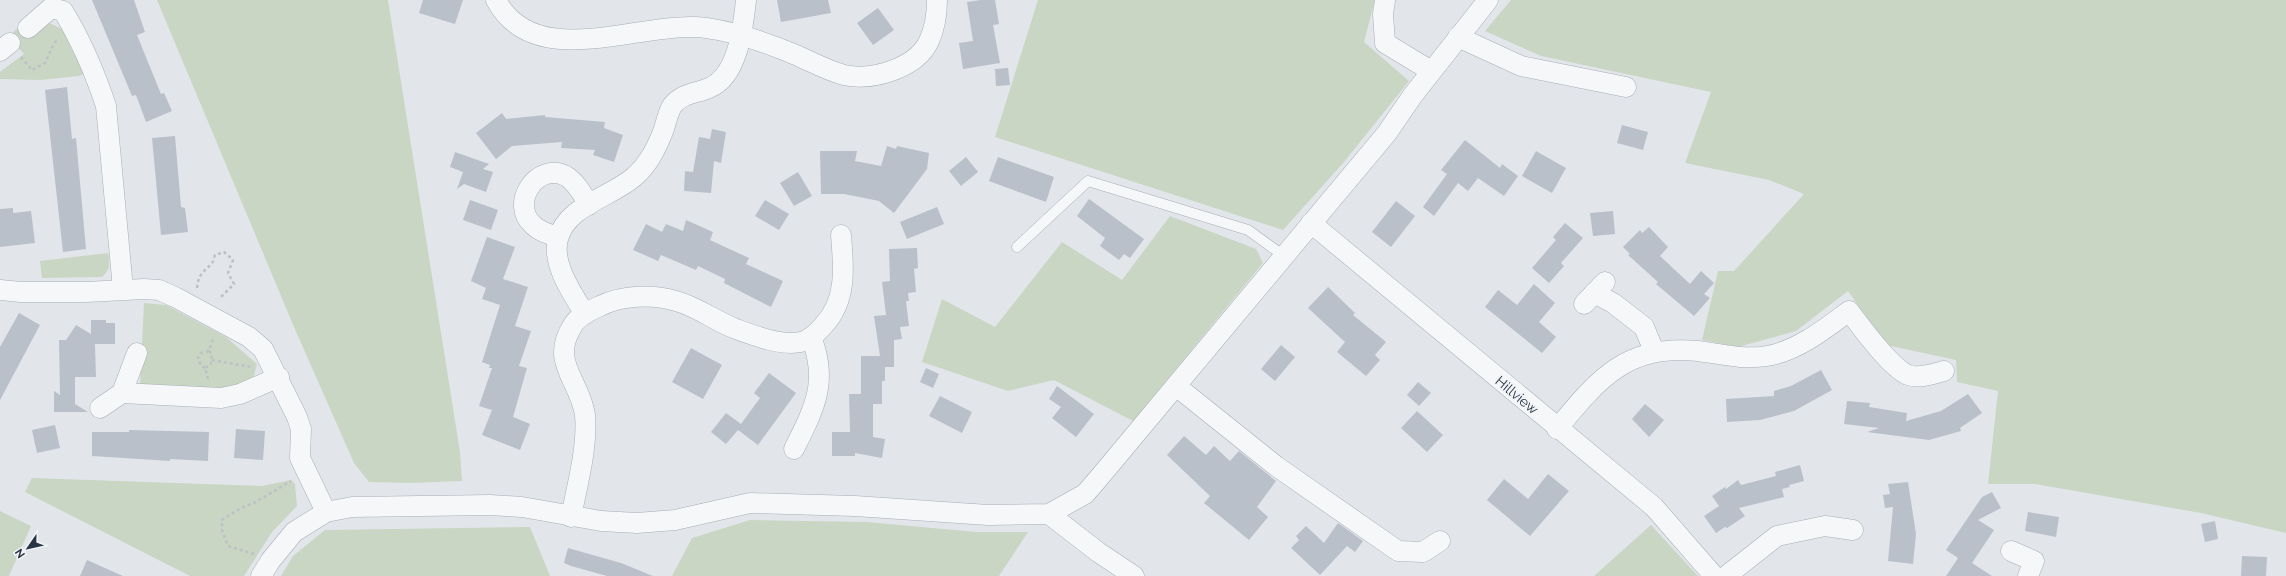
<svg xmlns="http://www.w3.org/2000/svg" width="2286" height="576" font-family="Raleway,sans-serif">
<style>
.green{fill:#c9d6c3}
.building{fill:#b9c0c9}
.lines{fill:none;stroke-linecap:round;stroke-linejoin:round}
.service-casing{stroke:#a7adb6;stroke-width:11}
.minor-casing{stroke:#a7adb6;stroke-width:21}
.path{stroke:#bdc1c6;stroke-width:2.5;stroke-dasharray:3 3;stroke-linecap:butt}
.service{stroke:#f6f7f9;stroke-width:10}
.minor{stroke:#f6f7f9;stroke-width:20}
.labels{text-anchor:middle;stroke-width:4;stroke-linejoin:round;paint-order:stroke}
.street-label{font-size:14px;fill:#293544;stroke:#f2f5f8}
</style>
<rect width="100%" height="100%" fill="#e2e6eb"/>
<g class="green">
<path d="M157,0H388L460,452L462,481L410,483L369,482L354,463L294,327Z"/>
<path d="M1038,0H1375L1364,42L1409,81L1344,162L1283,230L995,137Z"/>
<path d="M1511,0H2286V533L2201,513L2035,484H1988L1998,391L1957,382L1956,360L1886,345L1848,291L1796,331L1738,347L1702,340L1718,271H1734L1804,194L1769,180L1685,163L1711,92L1541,56L1485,31Z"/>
<path d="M49,23L62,29L84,74L79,76L40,80L0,79V72L24,54L8,37L19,27L29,39L41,27Z"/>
<path d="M1170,216L1256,249L1263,263L1133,421L1054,380L1008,391L922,362L942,299L995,327L1062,242L1122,280Z"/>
<path d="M108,253C110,264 110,270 102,277L42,278L40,261Z"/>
<path d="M144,303L166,305L226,337L257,364L253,380L229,388L203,391L140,386Z"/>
<path d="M32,478L262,486L291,480L295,484L297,506L272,532L244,576H190L25,492Z"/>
<path d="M0,511L31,526L9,576H0Z"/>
<path d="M750,520L867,522L976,532H1028L999,576H672L692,538Z"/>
<path d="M1651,525L1698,576H1594Z"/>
<path d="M530,527L550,576H281L293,556L325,530Z"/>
</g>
<g class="building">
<path d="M92,0H134L145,32L137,35L161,94L164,93L172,111L146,122L136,95L132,96Z"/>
<path d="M423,0H463L455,24L419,13Z"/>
<path d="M777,0H828L831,13L781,22Z"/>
<path d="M981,0H995L999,24L993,25L1000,63L963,69L959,43L973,41L967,2Z"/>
<path d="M878,8L894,30L873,45L857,23Z"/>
<path d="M1008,68L1010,85L996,86L995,69Z"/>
<path d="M67,87L72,139L76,138L86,249L63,252L45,90Z"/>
<path d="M502,113L506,119L545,115V117L605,122L604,128L623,135L614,162L593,155L595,150L561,148L562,142L512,146L496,159L476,133Z"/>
<path d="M1622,125L1648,132L1643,150L1617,143Z"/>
<path d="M712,129L726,132L721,163L714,161L711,193L684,191L685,171L693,172L699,137L710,139Z"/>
<path d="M175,136L181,207L185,208L188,232L161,235L152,138Z"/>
<path d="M1465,140L1500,168L1502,164L1518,176L1504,196L1478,178L1468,191L1458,183L1434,216L1423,207L1447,174L1441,170Z"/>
<path d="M887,146L896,149L897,146L929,153L927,169L894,213L879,201L844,194H821L820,151H857L855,161L881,166Z"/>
<path d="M1536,151L1566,168L1552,193L1522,176Z"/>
<path d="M455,152L489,164L483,169L493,172L486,192L464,184L457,189L463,172L450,167Z"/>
<path d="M966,157L978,172L961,186L949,171Z"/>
<path d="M998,157L1054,177L1046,202L989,181Z"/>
<path d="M798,172L812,196L794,206L780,183Z"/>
<path d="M1089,199L1144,239L1130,258L1124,254L1119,260L1100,246L1105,238L1077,216Z"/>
<path d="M470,200L498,210L491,230L463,220Z"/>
<path d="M765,200L789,214L779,230L755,216Z"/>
<path d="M1396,201L1415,216L1391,247L1372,232Z"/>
<path d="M937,207L944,224L907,239L900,222Z"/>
<path d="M13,208V213L31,211L35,243L0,247V209Z"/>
<path d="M1613,211L1615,234L1593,236L1590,213Z"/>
<path d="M686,220L713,232L710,240L749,258L746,264L783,281L771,307L724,283L725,279L698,266L696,270L661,255L658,261L633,250L646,224L662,232L666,224L683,231Z"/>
<path d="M1565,223L1583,238L1561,263L1564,266L1549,283L1532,268L1556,240L1553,237Z"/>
<path d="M1649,227L1668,247L1660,256L1690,284L1701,271L1714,283L1704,294L1710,298L1694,316L1656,284L1658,282L1628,255L1630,254L1623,247L1640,230L1642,233Z"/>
<path d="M487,237L515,247L503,279L528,287L515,326L531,331L519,366L527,368L513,417L530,424L520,450L482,435L492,410L479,406L492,368H489L490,365L482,362L500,305L482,299L486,288L471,281Z"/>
<path d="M917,248L918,268L914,269L916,292L908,293L909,301H906L909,326L900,327L902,339L894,340V367H885V381H882V404H873V437L885,439L882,458L855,453V456H832V432H850L849,394H861V356H880L874,316L886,315L882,282L890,281L889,249Z"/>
<path d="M1534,284L1555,303L1539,322L1556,337L1542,353L1485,307L1498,290L1517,305Z"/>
<path d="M1328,287L1355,313L1353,315L1386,342L1375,355L1380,360L1366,376L1337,352L1345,342L1308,308Z"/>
<path d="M19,313L40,325L0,400V347Z"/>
<path d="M91,320H106V323H115V344H95L96,377H75V404L88,412H54V391L60,395L59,340H66L76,325L91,334Z"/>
<path d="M1281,345L1295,357L1275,381L1261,369Z"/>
<path d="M691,348L722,365L703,399L672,382Z"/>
<path d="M926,368L939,374L933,388L920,382Z"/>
<path d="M1821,370L1832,390L1794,411L1760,420L1727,422L1726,399L1774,396V391L1791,386Z"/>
<path d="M769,373L796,393L758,445L738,430L726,444L711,432L726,413L741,424L760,398L754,393Z"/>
<path d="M1418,382L1431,393L1419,406L1407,395Z"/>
<path d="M1057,386L1094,414L1076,437L1052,418L1061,407L1049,399Z"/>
<path d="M1968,394L1982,413L1960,428L1961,431L1929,440L1867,432L1879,428L1844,424L1847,401L1870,403L1869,407L1907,413L1906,421L1941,411Z"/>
<path d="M940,396L972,412L962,433L929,416Z"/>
<path d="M1645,404L1664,420L1649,437L1632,419Z"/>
<path d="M1417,411L1443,435L1427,452L1401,428Z"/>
<path d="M55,425L60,448L37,453L32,430Z"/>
<path d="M236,429L265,431L263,460L234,458Z"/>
<path d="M129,430L209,432L208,461L170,459V461L92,456V432H129Z"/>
<path d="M1184,436L1206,455L1214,446L1230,461L1239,451L1276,481L1257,507L1268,517L1249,540L1204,503L1210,496L1167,455Z"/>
<path d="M1800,465L1804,481L1789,485L1790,487L1782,489L1784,497L1739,508L1745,516L1727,528L1725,527L1716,533L1704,516L1719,506L1712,496L1725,487L1726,489L1738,480L1741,485L1776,476L1775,472Z"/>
<path d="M1548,474L1569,491L1530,536L1487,500L1504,479L1528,499Z"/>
<path d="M1908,482L1916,534L1913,564L1888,561L1893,507L1885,508L1883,495L1890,494L1888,484Z"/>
<path d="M1992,492L2001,508L1978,520L1994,530L1972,563L1992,576H1946L1958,558L1946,550L1982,497Z"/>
<path d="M2028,512L2059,517L2056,537L2025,531Z"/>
<path d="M2215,521L2218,539L2205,542L2201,524Z"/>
<path d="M1338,523L1363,541L1355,552L1347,546L1320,575L1291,548L1299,540L1296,536L1306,526L1324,543Z"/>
<path d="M568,548L621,563L653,576H607L571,566L564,563Z"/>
<path d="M2242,556L2267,557L2266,576H2241Z"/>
<path d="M87,560L123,576H80Z"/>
</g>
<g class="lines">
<g class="service-casing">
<path id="service" d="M1017,247L1088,181L1248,230L1284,256"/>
</g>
<g class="minor-casing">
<g id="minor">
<path d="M496,0C534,71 634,24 695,27C729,29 765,42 796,55C812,62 828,71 844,75C871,81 916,69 929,41C935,28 937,14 937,0"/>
<path d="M1385,0L1383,14L1385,43L1431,71"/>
<path d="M28,28L51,8L63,11C81,40 95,73 106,106L123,289"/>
<path d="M1458,37L1521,66L1626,87"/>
<path d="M0,51L10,43"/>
<path d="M1311,223L1654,507L1714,576"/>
<path d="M558,237C549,234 540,232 533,225C509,204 537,161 566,176C576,182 583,195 589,205"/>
<path d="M0,290L21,292H86L144,289L159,290L175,297L249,337L263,349L297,417L301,429L300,458L326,512"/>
<path d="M1594,293L1613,303L1644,327L1654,351"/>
<path d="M1584,304L1605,282"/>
<path d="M585,314C573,295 551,263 558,239C566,206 611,197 634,177C649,164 657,147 664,129C666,122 668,113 672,106C682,93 695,94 709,88C738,76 743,28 746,0"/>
<path d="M1176,386L1276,466L1398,551L1423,552L1440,541"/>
<path d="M122,393L221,398L240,394L279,377"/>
<path d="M100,408L122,393L137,353"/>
<path d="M1557,429C1599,378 1627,344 1698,351C1721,354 1743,360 1767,356C1797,351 1825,329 1849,311C1861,327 1891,368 1908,375C1919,379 1933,374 1944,371"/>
<path d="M794,449C814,409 829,382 811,337"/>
<path d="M1049,514L1098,552L1134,576"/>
<path d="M571,517C577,486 588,446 585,415C580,380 549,362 573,325C578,316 591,310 600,306C622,295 652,294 676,301C698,307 715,321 736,329C755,336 781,346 801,342C810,340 817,333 823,326C847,301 844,268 841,235"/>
<path d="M2011,551L2034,561L2028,576"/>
<path d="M261,576L271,560L294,532L326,512L352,507L490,505L522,507L601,521L637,523L675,520L750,503L855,506L988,515L1049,514L1085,494L1098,479L1387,133L1413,95L1488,0"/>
<path d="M1726,576L1777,536L1825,526L1853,530"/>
</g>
</g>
<g class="path">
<path d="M21,57L32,70L45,63L54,43L58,40"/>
<path d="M197,288C198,276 203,271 212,264L215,255L224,252L233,260L228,273L234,284L219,299"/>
<path d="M212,360L251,367"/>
<path d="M205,368L201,366L198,357L201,353L209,351"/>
<path d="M208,379L205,368L211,364L212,354L209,351L213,339"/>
<path d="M254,554L228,546L222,530V520L241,508L254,503L291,481"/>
</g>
<use href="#service" class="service"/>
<use href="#minor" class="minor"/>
</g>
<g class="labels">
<g class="street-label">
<text transform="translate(1517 395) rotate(40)" y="5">Hillview</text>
</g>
</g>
<g transform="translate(28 548) rotate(236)" stroke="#f2f5f8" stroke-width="3" paint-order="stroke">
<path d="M0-3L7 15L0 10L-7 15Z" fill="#293544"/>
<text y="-6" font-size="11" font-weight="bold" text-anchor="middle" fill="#293544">N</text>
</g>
</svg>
